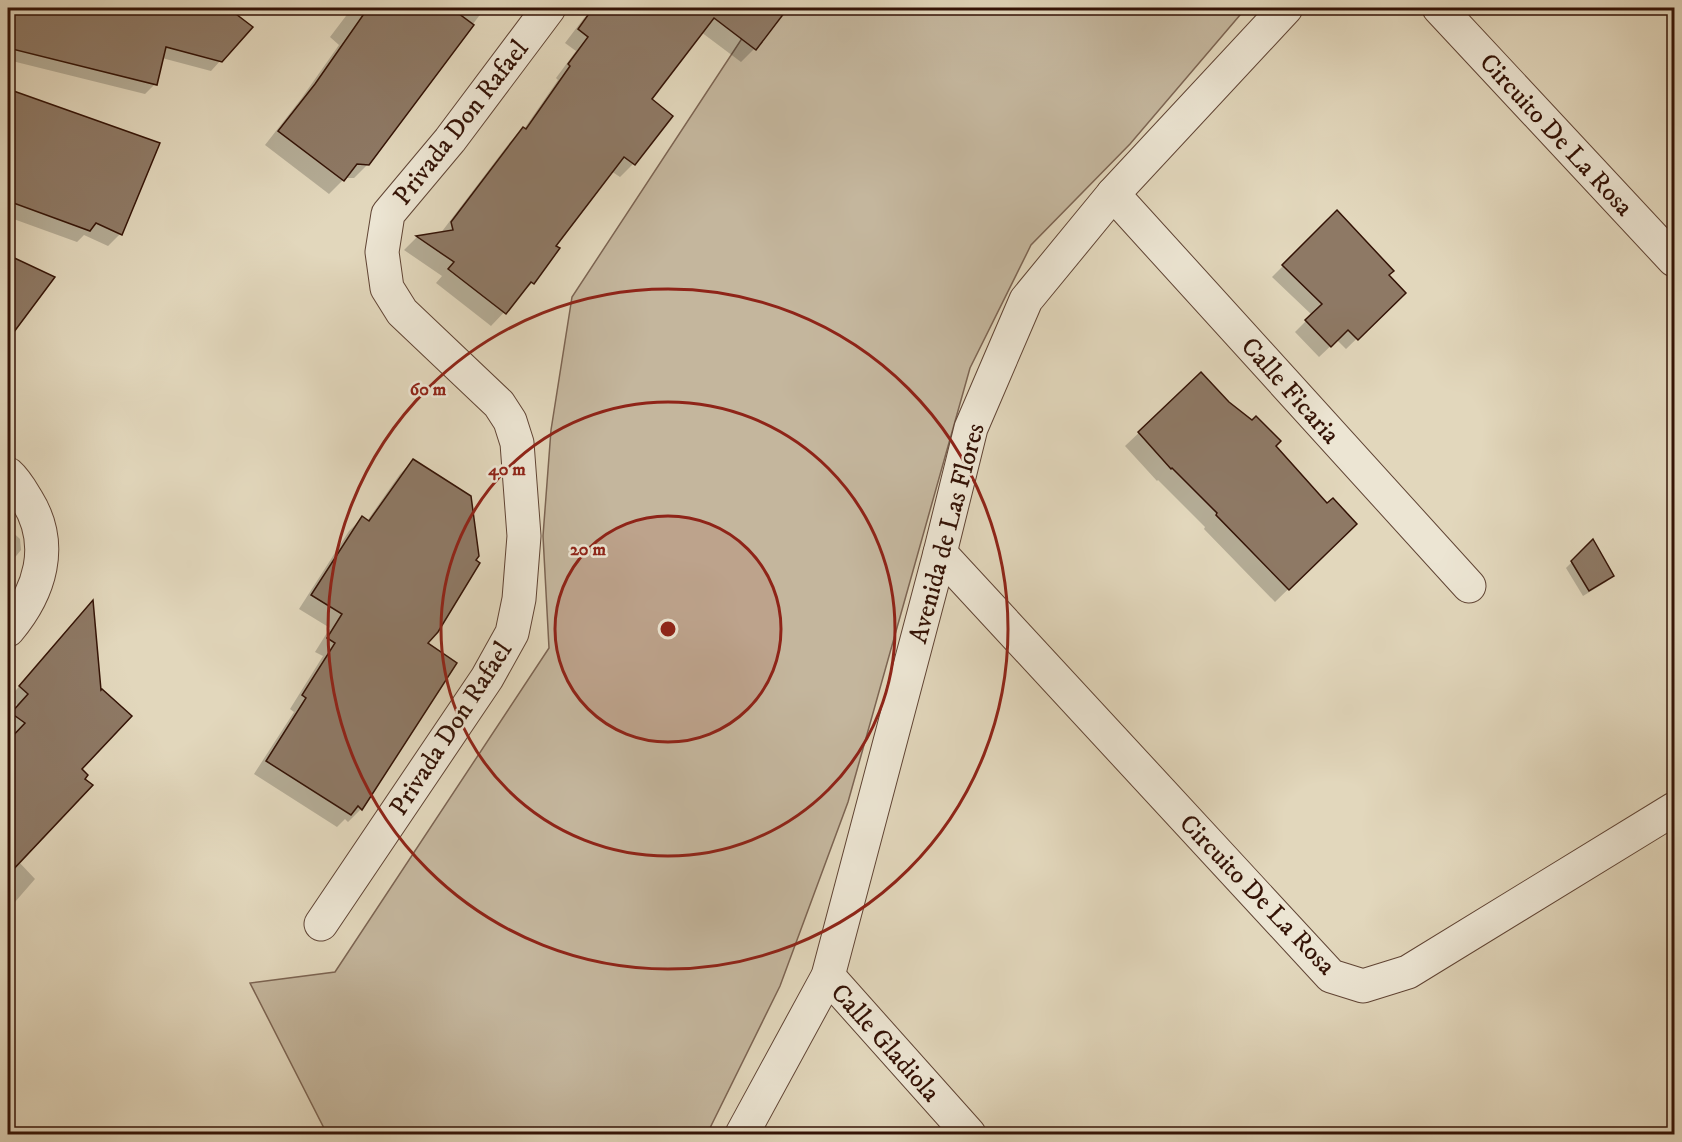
<svg xmlns="http://www.w3.org/2000/svg" width="1682" height="1142" font-family="'IM FELL DW Pica',serif">
<style>
.green{fill:#c4b69d;stroke:#7c6452;stroke-width:1.5}
.shadow{fill:#0003}
.building{fill:#8e7965;stroke:#341306;stroke-width:1.5}
.lines{fill:none;stroke-linecap:round;stroke-linejoin:round}
.minor-casing{stroke:#604434;stroke-width:35}
.minor{stroke:#ece5d3;stroke-width:33}
.ring{fill:none;stroke:#8f2418;stroke-width:3}
.labels{text-anchor:middle;stroke-width:5;stroke-linejoin:round;paint-order:stroke}
.street-label{font-size:26px;fill:#341306;stroke:#ece5d3}
.centre{fill:#8f2418;stroke:#ece5d3;stroke-width:3}
.ring-label{font-size:18px;text-anchor:middle;font-weight:bold;fill:#8f2418;stroke:#ece5d3;stroke-width:5;stroke-linejoin:round;paint-order:stroke}
</style>
<rect width="100%" height="100%" fill="#e2d7bc"/>
<filter id="stains"><feTurbulence type="fractalNoise" baseFrequency=".00333" numOctaves="4"/><feColorMatrix values="0 0 0 0 .2 0 0 0 0 .09 0 0 0 0 .02 0 0 0 .5 -.17"/></filter>
<radialGradient id="worn" r=".72"><stop offset=".6" stop-color="#630" stop-opacity="0"/><stop offset="1" stop-color="#630" stop-opacity=".3"/></radialGradient>
<path class="green" d="M762,8H1246L1130,144L1031,245L970,368L848,802L780,986L707,1134H327L250,983L335,972L549,648L543,536L551,430L572,297Z"/>
<g class="shadow">
<path d="M8,8L30,13L41,8L58,40L69,8H225L251,27L211,71L162,58L155,84L145,94L8,60Z"/>
<path d="M352,8H485L368,164L354,178H345L329,194L265,145L301,99L339,45L330,37Z"/>
<path d="M594,8H769L780,16L754,49L741,62L701,32L650,100L633,164L620,177L611,171L554,246L532,283L491,326L436,283L442,276L404,250L417,237L440,234L510,142L524,129L558,80L556,78L576,51L565,43L584,18Z"/>
<path d="M8,91L158,144L120,234L108,246L84,235L77,242L8,217Z"/>
<path d="M1337,212L1404,293L1346,349L1337,340L1319,357L1295,332L1312,315L1272,277Z"/>
<path d="M1201,374L1228,403L1274,446L1327,505L1355,524L1275,602L1204,529L1205,527L1158,480L1157,481L1125,446Z"/>
<path d="M413,461L426,643L455,664L361,809L348,822L345,819L337,827L254,774L294,712L290,709L323,656L315,652L330,628L299,609L349,531L362,518L367,521L400,474Z"/>
<path d="M8,528L20,539L21,550L8,566Z"/>
<path d="M1592,542L1612,576L1606,582L1583,596L1566,568Z"/>
<path d="M83,614L80,769L18,861L35,879L8,910V743L15,734L8,729V718L18,706L9,698Z"/>
</g>
<g class="building">
<path d="M8,8H228L253,27L222,62L166,47L157,85L8,48Z"/>
<path d="M368,8H451L474,25L369,165L357,164L344,181L278,131L315,84Z"/>
<path d="M593,8H788L756,50L714,18L652,99L673,116L635,165L624,157L556,246L560,248L534,284L531,282L506,314L448,269L454,262L416,236L453,230L451,222L523,127L526,129L570,66L568,64L588,37L578,29Z"/>
<path d="M8,89L160,143L122,235L96,223L90,231L8,201Z"/>
<path d="M1337,210L1394,271L1389,275L1406,293L1358,340L1348,330L1331,347L1305,320L1322,304L1282,265Z"/>
<path d="M8,255L55,277L8,340Z"/>
<path d="M1201,372L1229,402L1252,420L1256,416L1281,441L1276,446L1327,503L1333,498L1357,524L1289,590L1216,515L1217,513L1172,468L1171,469L1138,432Z"/>
<path d="M413,459L471,496L479,556L476,560L480,563L438,632L428,643L457,663L362,810L358,806L351,815L266,761L306,698L302,695L335,643L327,638L342,614L311,595L362,516L369,521Z"/>
<path d="M1593,539L1614,576L1589,591L1571,561Z"/>
<path d="M93,600L101,690L102,689L132,716L82,769L88,775L85,779L93,785L8,875V741L25,723L11,713L28,694L19,686Z"/>
</g>
<g class="lines">
<g class="minor-casing">
<g id="minor">
<path d="M1439,8L1674,260"/>
<path d="M1113,194L1469,586"/>
<path d="M8,474C16,481 21,490 27,500C55,545 40,592 8,630"/>
<path d="M940,553L1331,976L1363,986L1408,972L1674,809"/>
<path d="M321,924L487,678L512,633L519,599L524,536L517,443L510,421L499,404L402,312L387,288L382,252L388,214L450,140L549,8"/>
<path d="M828,976L969,1134"/>
<path d="M742,1134L828,976L940,553L971,428L1026,300L1113,194L1286,8"/>
</g>
</g>
<use href="#minor" class="minor"/>
</g>
<circle cx="668" cy="629" r="113" fill="#8f2418" fill-opacity=".12"/>
<g class="ring">
<circle cx="668" cy="629" r="113"/>
<circle cx="668" cy="629" r="227"/>
<circle cx="668" cy="629" r="340"/>
</g>
<g class="labels">
<g class="street-label">
<text transform="translate(460 122) rotate(-52)" y="9">Privada Don Rafael</text>
<text transform="translate(1557 134) rotate(47)" y="9">Circuito De La Rosa</text>
<text transform="translate(1291 390) rotate(48)" y="9">Calle Ficaria</text>
<text transform="translate(946 533) rotate(-75)" y="9">Avenida de Las Flores</text>
<text transform="translate(450 728) rotate(-57)" y="9">Privada Don Rafael</text>
<text transform="translate(1258 894) rotate(46)" y="9">Circuito De La Rosa</text>
<text transform="translate(886 1042) rotate(48)" y="9">Calle Gladiola</text>
</g>
</g>
<circle cx="668" cy="629" r="9" class="centre"/>
<g class="ring-label">
<text x="428" y="395">60 m</text>
<text x="507" y="475">40 m</text>
<text x="588" y="555">20 m</text>
</g>
<rect width="1682" height="1142" fill="none" stroke="#e2d7bc" stroke-width="30"/>
<rect x="9" y="9" width="1664" height="1124" fill="none" stroke="#341306" stroke-width="3"/>
<rect x="15" y="15" width="1652" height="1112" fill="none" stroke="#341306" stroke-width="1.5"/>
<rect width="100%" height="100%" filter="url(#stains)"/>
<rect width="100%" height="100%" fill="url(#worn)"/>
</svg>
